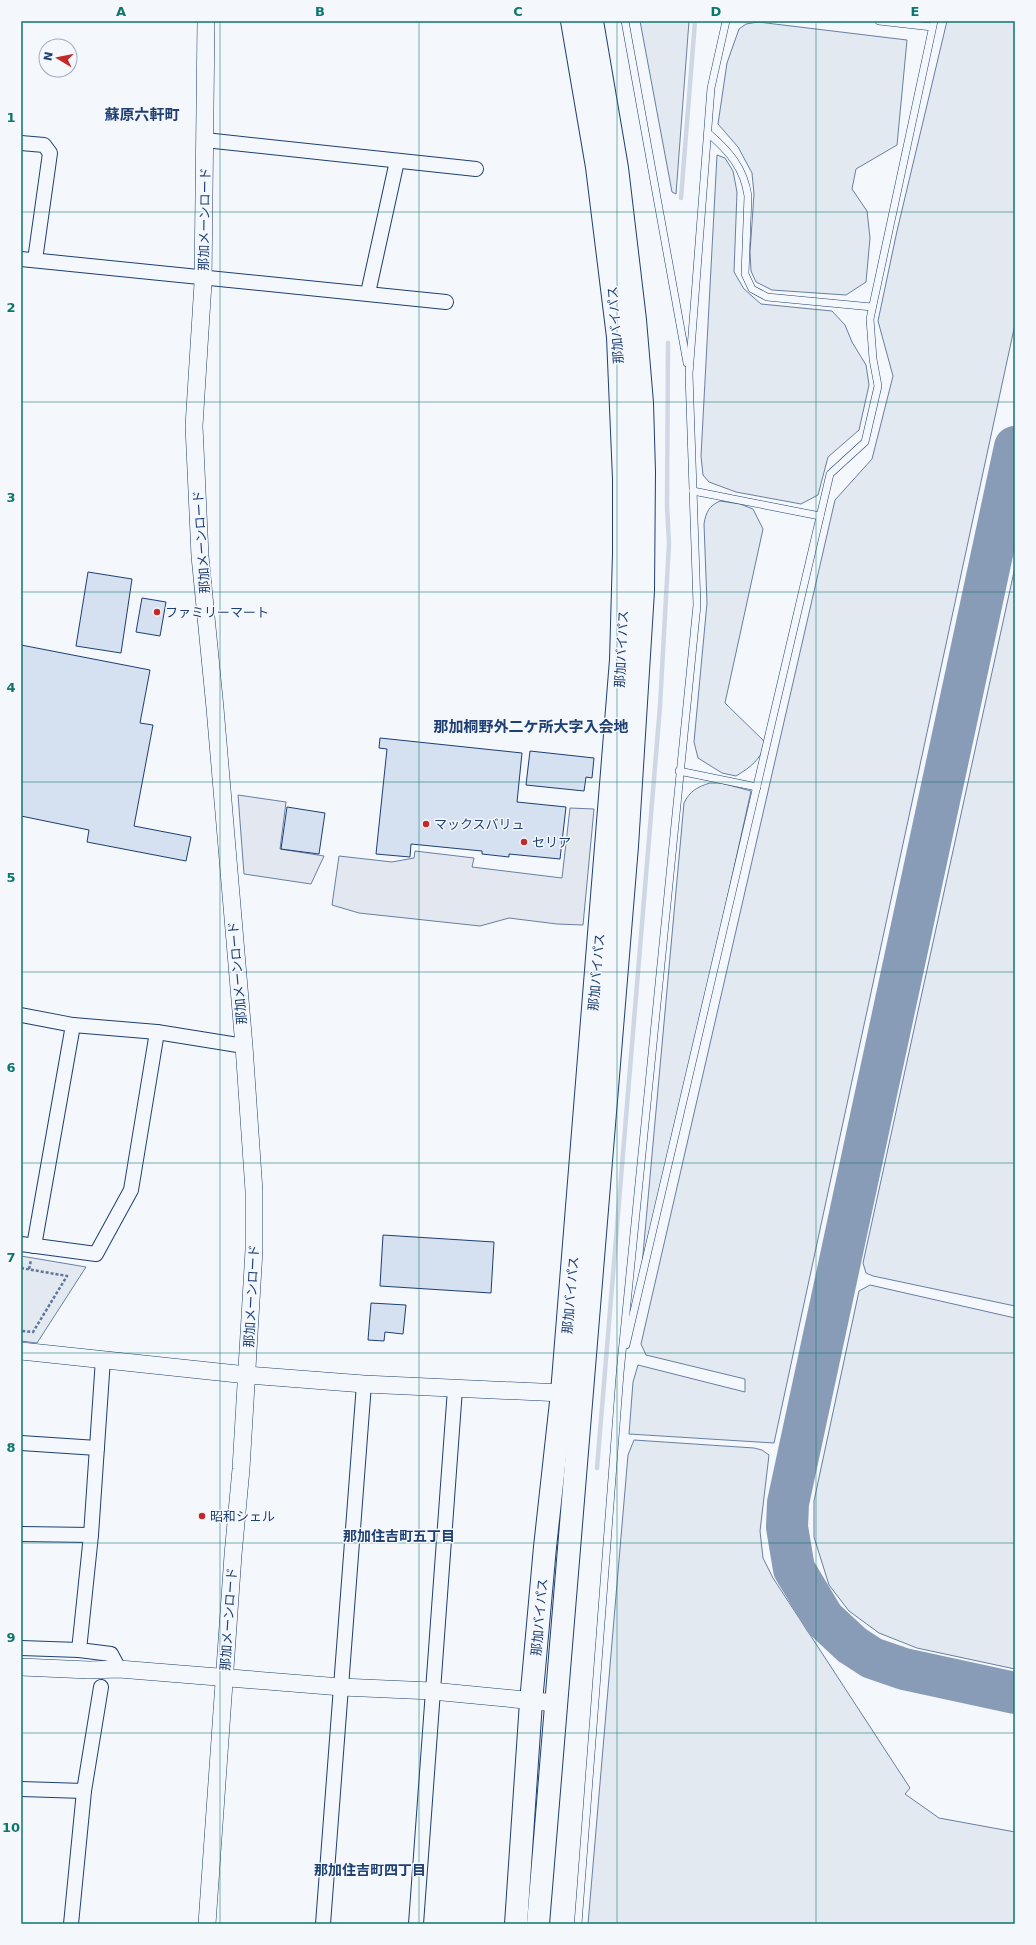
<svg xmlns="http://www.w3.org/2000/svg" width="1036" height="1945" font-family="'DejaVu Sans','Noto Sans JP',sans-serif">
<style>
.green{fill:#e3e9f0;stroke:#687fa3}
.parking{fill:#e3e8f0;stroke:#687fa3}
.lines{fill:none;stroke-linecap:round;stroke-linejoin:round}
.stream{stroke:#cfd7e4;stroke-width:4.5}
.taxiway{stroke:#889bb7;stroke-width:42}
.building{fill:#d5e0f0;stroke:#1d3f73}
.service-casing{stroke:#1d3f73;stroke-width:8}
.minor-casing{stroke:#1d3f73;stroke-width:16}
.tertiary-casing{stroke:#1d3f73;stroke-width:18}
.trunk-casing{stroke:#1d3f73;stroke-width:24}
.path{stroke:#5e769c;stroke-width:2.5;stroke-dasharray:3 2;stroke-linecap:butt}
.service{stroke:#f4f7fb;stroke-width:7}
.minor{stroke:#f4f7fb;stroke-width:14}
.tertiary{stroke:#f4f7fb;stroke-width:17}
.trunk{stroke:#f4f7fb;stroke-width:22}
.grid{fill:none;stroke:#0f766e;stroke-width:1;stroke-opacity:0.55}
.poi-dot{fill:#c62828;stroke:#f4f7fb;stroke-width:1.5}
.labels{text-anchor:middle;stroke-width:3;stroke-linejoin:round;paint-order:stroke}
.street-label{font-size:13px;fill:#1d3f73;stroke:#f4f7fb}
.poi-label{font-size:13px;fill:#1d3f73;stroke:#f4f7fb;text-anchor:start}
.neighbourhood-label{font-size:14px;font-weight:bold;fill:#1d3f73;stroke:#f4f7fb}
.quarter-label{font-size:15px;font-weight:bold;fill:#1d3f73;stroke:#f4f7fb}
.neatline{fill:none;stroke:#0f766e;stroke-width:1.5}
.grid-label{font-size:13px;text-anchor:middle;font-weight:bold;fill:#0f766e}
</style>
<rect width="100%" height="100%" fill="#f4f7fb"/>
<g class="green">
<path d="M640,21H689L676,194L672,192Z"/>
<path d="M947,21H1015V324L774,1443L629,1434L633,1382L638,1365L745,1392V1379L646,1355L641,1344L835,500L872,459L893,376L878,321L897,231Z"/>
<path d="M758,22L907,40L897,145L856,169L852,189L867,211L870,238L866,282L846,295L772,290L756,282L751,271L750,252L754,194L752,173L738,147L718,124L727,63L739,29L746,24Z"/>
<path d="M717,155L725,158L733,171L737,192L734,272L744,289L761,304L832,311L845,325L852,342L866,365L869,385L859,430L828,457L818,495L801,504L736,492L709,482L703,475L701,456Z"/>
<path d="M720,501L740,504L753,509L763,529L725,703L766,743C760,760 751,767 736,776L722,773L698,758L694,742L707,603L704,524C706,512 709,506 720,501Z"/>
<path d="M1015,567V1306L873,1276L866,1273L863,1263Z"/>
<path d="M710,783H721L751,791L646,1265H642L684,803C690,791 697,787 710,783Z"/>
<path d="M21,1256L86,1267L37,1343L21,1341Z"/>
<path d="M870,1285L1015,1318V1669L917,1648L879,1633L849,1611L829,1585L814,1537V1501L859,1291Z"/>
<path d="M634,1440L754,1448L762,1450L769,1455L760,1531L763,1558L773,1578L910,1788L905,1794L939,1818L1015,1832V1924H588L628,1455Z"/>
</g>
<g class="parking">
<path d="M238,795L286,802L280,849L324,856L311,884L244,874Z"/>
<path d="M570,808L594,809L583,925L557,924L509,918L480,926L359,913L332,905L339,856L392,862L414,858L415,851L474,858L472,867L562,878Z"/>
</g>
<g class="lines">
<g class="stream">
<path d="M681,198L695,21"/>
<path d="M597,1468L660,706L669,543L667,506L668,343"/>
</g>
<path class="taxiway" d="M1015,447L788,1503L787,1527L794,1569L824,1619L852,1645L872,1658L904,1669L1015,1693"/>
</g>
<g class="building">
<path d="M88,572L132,579L121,653L76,646Z"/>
<path d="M142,598L166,602L160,636L136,632Z"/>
<path d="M21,645L150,670L140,723L153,725L134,826L191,837L186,861L87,842L89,830L21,816Z"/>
<path d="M380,738L522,753L517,802L566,807L560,859L509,854V857L482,854V851L411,844L410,857L376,854L387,749L379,748Z"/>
<path d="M530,751L594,758L592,778L586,777L584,791L526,785Z"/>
<path d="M287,807L325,813L319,854L281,849Z"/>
<path d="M383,1235L494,1242L491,1293L380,1286Z"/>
<path d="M371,1303L406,1305L403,1334L385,1332L384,1341L368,1340Z"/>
</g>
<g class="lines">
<g class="service-casing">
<g id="service">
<path d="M625,21L687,363"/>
<path d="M879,21L932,27"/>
<path d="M708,133C729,151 744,168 748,196L745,274L752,289L767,297L872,307"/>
<path d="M693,491L820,516"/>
<path d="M679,771L757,787"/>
<path d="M626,1345L830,474L865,442L878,386L873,359L870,319L934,21"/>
<path d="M578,1924L620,1373L697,605L689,374L711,88L726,21"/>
</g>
</g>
<g class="minor-casing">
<g id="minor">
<path d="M205,140L476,169"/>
<path d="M21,143L44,145L50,153L35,260"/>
<path d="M21,259L446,302"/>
<path d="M368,293L397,161"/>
<path d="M21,1015L73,1025L157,1032L244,1046"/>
<path d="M21,1244L96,1254L131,1190L157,1032"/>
<path d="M34,1246L73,1025"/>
<path d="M103,1359L91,1535L79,1650L111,1654L119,1669"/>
<path d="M21,1443L97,1448"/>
<path d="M21,1534L91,1535"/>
<path d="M21,1648L79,1650"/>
<path d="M21,1789L84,1791"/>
<path d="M71,1924L84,1791L101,1687"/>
<path d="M323,1924L364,1384"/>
<path d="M416,1924L455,1389"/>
</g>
</g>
<g class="tertiary-casing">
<g id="tertiary">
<path d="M206,21L203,283L194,426L200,556L215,708L244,1046L254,1191V1250L241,1469L233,1555L207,1924"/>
<path d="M21,1351L247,1375L364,1384L562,1393"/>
<path d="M21,1667L89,1670L119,1669L341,1687L432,1691L556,1703"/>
</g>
</g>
<g class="trunk-casing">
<g id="trunk">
<path d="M516,1924L531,1702L545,1547L562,1393L608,822L621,660L624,553V479L618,337L597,167L572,21"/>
<path d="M538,1924L627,846L643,591L644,472L642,403L635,320L617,168L592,21"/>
</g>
</g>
<g class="path">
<path d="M21,1268L67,1276L33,1332L21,1331"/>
<path d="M29,1269L31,1260"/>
</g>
<use href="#service" class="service"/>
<use href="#minor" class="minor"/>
<use href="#tertiary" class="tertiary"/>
<use href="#trunk" class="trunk"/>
</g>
<path class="grid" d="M220,21V1924M419,21V1924M617,21V1924M816,21V1924M21,212H1015M21,402H1015M21,592H1015M21,782H1015M21,972H1015M21,1163H1015M21,1353H1015M21,1543H1015M21,1733H1015"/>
<g class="poi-dot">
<circle cx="157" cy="612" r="4"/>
<circle cx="426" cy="824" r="4"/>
<circle cx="524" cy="842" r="4"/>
<circle cx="202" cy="1516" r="4"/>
</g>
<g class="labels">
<g class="street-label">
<text transform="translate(204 219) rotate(-89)" y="5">那加メーンロード</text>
<text transform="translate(615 325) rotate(-95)" y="5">那加バイパス</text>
<text transform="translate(201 542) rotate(-94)" y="5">那加メーンロード</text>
<text transform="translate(621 649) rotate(-87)" y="5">那加バイパス</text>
<text transform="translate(596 972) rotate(-85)" y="5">那加バイパス</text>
<text transform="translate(237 973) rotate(-95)" y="5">那加メーンロード</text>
<text transform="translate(570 1295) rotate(-85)" y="5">那加バイパス</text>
<text transform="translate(251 1296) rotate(-87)" y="5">那加メーンロード</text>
<text transform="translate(539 1617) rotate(-85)" y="5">那加バイパス</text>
<text transform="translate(228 1619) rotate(-86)" y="5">那加メーンロード</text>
</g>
<g class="poi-label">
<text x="165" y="617">ファミリーマート</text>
<text x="434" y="829">マックスバリュ</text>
<text x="532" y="847">セリア</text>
<text x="210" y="1521">昭和シェル</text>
</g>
<g class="neighbourhood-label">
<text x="399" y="1541">那加住吉町五丁目</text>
<text x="370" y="1875">那加住吉町四丁目</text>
</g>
<g class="quarter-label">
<text x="142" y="120">蘇原六軒町</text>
<text x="531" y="732">那加桐野外二ケ所大字入会地</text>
</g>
</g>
<rect width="1036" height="1945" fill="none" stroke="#f4f7fb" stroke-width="44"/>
<g transform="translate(58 58) rotate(280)"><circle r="19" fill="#f4f7fb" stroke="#9eadc5"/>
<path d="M0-3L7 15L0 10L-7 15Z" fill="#c62828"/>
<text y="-6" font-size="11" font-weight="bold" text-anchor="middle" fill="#1d3f73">N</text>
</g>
<rect x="22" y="22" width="992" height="1901" class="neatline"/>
<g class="grid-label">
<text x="121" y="16">A</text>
<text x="320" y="16">B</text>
<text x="518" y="16">C</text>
<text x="716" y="16">D</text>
<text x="915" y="16">E</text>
<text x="11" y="122">1</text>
<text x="11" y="312">2</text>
<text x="11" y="502">3</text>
<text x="11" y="692">4</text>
<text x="11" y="882">5</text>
<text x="11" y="1072">6</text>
<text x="11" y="1262">7</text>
<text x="11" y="1452">8</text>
<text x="11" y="1642">9</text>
<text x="11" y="1832">10</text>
</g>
</svg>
